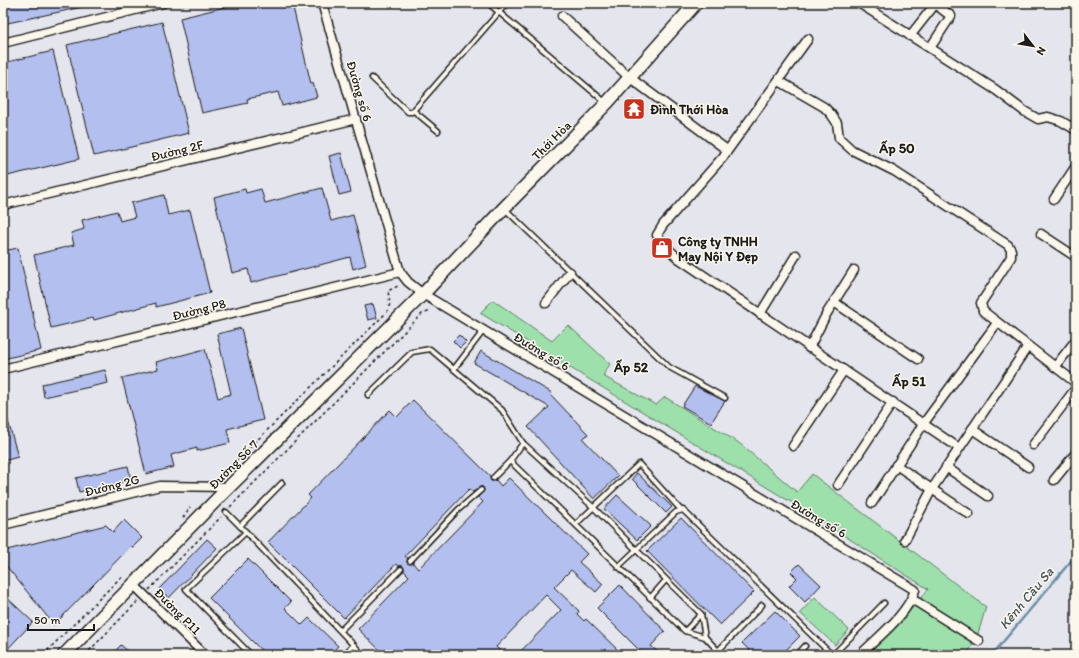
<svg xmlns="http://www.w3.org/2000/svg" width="1079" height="658" font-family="Itim,sans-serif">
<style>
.green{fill:#9de0ab;stroke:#5c7e64}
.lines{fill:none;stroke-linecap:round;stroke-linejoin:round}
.stream{stroke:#6a8da4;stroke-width:2.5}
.building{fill:#b2bfef;stroke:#1c1c1c;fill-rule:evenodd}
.lane-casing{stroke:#1c1c1c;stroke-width:7}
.street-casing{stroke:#1c1c1c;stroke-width:11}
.secondary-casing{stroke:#1c1c1c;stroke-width:15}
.path{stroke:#1c1c1c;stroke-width:1.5;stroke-dasharray:3 3;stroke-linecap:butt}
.lane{stroke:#fbf7ec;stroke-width:4}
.street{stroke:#fbf7ec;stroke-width:8}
.secondary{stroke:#fbf7ec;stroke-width:12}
.labels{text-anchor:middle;stroke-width:3;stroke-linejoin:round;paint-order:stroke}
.street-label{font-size:13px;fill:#1c1c1c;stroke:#fbf7ec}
.poi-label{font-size:13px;font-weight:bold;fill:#1c1c1c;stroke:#fbf7ec;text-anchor:start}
.neighbourhood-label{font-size:14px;font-weight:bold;fill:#1c1c1c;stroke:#fbf7ec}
.water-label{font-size:14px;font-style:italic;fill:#435460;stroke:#fbf7ec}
</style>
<rect width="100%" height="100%" fill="#e5e6ed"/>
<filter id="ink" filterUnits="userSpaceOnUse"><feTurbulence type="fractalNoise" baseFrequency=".025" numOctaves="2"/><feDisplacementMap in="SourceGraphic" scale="8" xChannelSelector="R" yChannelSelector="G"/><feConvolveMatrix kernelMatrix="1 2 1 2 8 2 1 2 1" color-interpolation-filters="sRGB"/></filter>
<g filter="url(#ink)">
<g class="green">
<path d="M493,300L552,341L568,325L610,364L603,376L656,405L665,397L739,443L797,492L812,474L986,607L977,637L967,655H867L919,601L928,589L799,507L480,313Z"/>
<path d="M815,597L849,630L835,645L800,613Z"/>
</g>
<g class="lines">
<path class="stream" d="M992,655L1076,555"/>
</g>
<g class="building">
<path d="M3,3H87V6L3,24Z"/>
<path d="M237,3H292L311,84L313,83L317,97L282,106L278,92L247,99L248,103L202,113L180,18L237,4Z"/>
<path d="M162,22L189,133L94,156L67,45Z"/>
<path d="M53,51L79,159L3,177V63Z"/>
<path d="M633,100L644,108L635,118L625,110Z"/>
<path d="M341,153L351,192L339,195L329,156Z"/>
<path d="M322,188L331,221L353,215L366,265L353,269L350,257L251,283L248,269L232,273L214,197L245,189L246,193L261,189L265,203Z"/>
<path d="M164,195L168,215L190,210L210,293L156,307V303L94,320L93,318L51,328L34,255L74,245L71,233L84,229L82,220L117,211L120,221L135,217L131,203Z"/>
<path d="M18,248L41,350L3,359V251Z"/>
<path d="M373,304L377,318L368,320L364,306Z"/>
<path d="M241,328L263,420L227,429L230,443L197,451V448L171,455L174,467L146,474L122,378L158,369L156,362L205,349L218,398L231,394L217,334Z"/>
<path d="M459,335L466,342L460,348L453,341Z"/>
<path d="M481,351L552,393L551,395L588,434L583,439L618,476L594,499L528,427L549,407L474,363Z"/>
<path d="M105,370L108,383L44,397L42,384Z"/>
<path d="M695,386L725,401L711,423L682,406Z"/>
<path d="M413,400L490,476L491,481L496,480L501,486L509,478L587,554L579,562L603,584L596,592L571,570L554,587L579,611L577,614L584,621L586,619L623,655H517L561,610L546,595L496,647L505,655H385L358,629L409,576L404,571L403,566H399L396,564L344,618L268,542L311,498L308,495L390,410L397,417ZM480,487H483L484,491L478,497L483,502L418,569L413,563H407L408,558L405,556L469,489L473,492Z"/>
<path d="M3,410H5L18,457L3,461Z"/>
<path d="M128,466L131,480L79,492L76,478Z"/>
<path d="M637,473L672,507L666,513L632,479Z"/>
<path d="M617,495L651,526L637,540L604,509Z"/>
<path d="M681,518L754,592L720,625L647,551Z"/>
<path d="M124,520L142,538L133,547L131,546L54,625L3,562V551L106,525L113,532Z"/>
<path d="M207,539L217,548L169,598L159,589Z"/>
<path d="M248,559L291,602L285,608L302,625L309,618L338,646L329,655H266L209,598Z"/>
<path d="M799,564L821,585L805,602L789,586L797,578L791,572Z"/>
<path d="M620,585L665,631L651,646L661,655H644L597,608Z"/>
<path d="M3,594L33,622L3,654Z"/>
<path d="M775,611L800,636L781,655H754L742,643Z"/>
<path d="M121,645L132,655H111Z"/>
</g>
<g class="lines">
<g class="lane-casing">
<g id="lane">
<path d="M488,3L605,102"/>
<path d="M372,78L408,112H412L507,3"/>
<path d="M414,111L438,131"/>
<path d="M505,209L669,367L725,398"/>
<path d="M454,369L484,330"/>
<path d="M368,395L412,352L430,349L502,410L523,443L593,507L701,614L705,637"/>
<path d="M510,461L685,631L705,637L722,655"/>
<path d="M493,478L510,461L523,443"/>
<path d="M226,512L246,532L186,589L251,655"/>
<path d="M576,524L639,464L680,509"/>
<path d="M240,526L282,483"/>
<path d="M246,532L363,655"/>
<path d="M410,561L458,510L481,490"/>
<path d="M618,567L676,512L683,510L830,653H835L884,603"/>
<path d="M650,598L666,580"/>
<path d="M341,630L401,569"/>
<path d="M685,631L701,614"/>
<path d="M718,651L762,605"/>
<path d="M343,655L354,645"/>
<path d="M797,655L805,646"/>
</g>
</g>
<g class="street-casing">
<g id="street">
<path d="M322,3L400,272L408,282L423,294L915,590C907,615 879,636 860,655"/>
<path d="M859,3L996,90L1024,111L1038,119L1048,117L1061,121L1076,130"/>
<path d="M562,16L629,77L727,150"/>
<path d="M910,36L936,3"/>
<path d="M808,39L723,157L663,225L657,235L664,245L678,258L959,448"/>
<path d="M3,43L163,3"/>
<path d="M930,48L951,16L935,4"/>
<path d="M779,81L824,107L831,114L837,123L839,138L852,150L894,171L1008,245L1011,250V257L981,303L983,311L1076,383"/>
<path d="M1054,199L1076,166"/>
<path d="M3,205L356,119"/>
<path d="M1041,234L1076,257"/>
<path d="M834,302L918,359"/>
<path d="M546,303L570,272"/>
<path d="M760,314L796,255"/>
<path d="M809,348L827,313L854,270"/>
<path d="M1055,367L1076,340"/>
<path d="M3,369L400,272"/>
<path d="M972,429L1028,467"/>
<path d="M1033,445L1076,388"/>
<path d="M793,446L844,370"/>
<path d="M896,465L969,514"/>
<path d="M946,467L988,496"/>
<path d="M1054,480L1076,453"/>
<path d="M838,485L893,402"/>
<path d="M872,503L924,423L997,323"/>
<path d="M3,525L160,486L229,487"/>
<path d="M905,540L932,489L1028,346"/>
<path d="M133,584L205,655"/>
<path d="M912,599L979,641"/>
</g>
</g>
<g class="secondary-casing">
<path id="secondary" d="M64,655L229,487L423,294L504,208L607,103L696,3"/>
</g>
<g class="path">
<path d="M237,460L387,312L390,304L388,291L400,285"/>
<path d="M230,507L422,314L428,312L430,309"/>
<path d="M183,518L190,507"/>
<path d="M149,590L221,517"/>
<path d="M43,655L120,578H124"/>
<path d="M85,655L138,601"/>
</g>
<use href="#lane" class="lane"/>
<use href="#street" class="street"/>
<use href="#secondary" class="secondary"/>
</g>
</g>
<defs>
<g id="temple-square" transform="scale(1.15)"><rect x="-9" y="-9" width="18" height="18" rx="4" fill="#c8321e" stroke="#fbf7ec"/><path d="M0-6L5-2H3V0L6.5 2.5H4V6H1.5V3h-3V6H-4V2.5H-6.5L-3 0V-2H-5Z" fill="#fff"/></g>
<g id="shop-square" transform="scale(1.15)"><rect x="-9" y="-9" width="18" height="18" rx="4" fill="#c8321e" stroke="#fbf7ec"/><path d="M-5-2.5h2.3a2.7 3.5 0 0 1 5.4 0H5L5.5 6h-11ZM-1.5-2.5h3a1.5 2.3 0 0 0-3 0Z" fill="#fff"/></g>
</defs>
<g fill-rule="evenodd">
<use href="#temple-square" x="634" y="109"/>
<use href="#shop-square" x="662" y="248"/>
</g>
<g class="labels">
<g class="street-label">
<text transform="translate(360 91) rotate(74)" y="5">Đường số 6</text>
<text transform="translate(551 140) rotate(-45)" y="5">Thới Hòa</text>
<text transform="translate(177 150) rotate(-14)" y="5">Đường 2F</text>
<text transform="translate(199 309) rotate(-14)" y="5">Đường P8</text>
<text transform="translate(542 351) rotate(31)" y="5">Đường số 6</text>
<text transform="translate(233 464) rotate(-45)" y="5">Đường Số 7</text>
<text transform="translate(112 485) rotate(-14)" y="5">Đường 2G</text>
<text transform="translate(819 518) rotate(31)" y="5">Đường số 6</text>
<text transform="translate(178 611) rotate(45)" y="5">Đường P11</text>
</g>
<g class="poi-label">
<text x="650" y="114">Đình Thới Hòa</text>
<text x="678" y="246">Công ty TNHH<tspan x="678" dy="15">May Nội Y Đẹp</tspan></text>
</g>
<g class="neighbourhood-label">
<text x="897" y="153">Ấp 50</text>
<text x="631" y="372">Ấp 52</text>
<text x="909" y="386">Ấp 51</text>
</g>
<g class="water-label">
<text transform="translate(1026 598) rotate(-50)" y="5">Kênh Cầu Sa</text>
</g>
</g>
<rect width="1079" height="658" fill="none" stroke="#fbf7ec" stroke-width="16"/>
<rect x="8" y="8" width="1063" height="642" fill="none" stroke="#1c1c1c" stroke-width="1.5" filter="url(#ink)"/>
<g transform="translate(1033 46) rotate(121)" stroke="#fbf7ec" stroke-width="3" paint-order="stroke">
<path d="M0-3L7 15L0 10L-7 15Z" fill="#1c1c1c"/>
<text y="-6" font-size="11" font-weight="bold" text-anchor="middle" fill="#1c1c1c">N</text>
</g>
<path d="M28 624v6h66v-6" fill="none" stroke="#1c1c1c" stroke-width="2"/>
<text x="34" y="624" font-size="12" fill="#1c1c1c" stroke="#fbf7ec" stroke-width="3" paint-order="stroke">50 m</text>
</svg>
